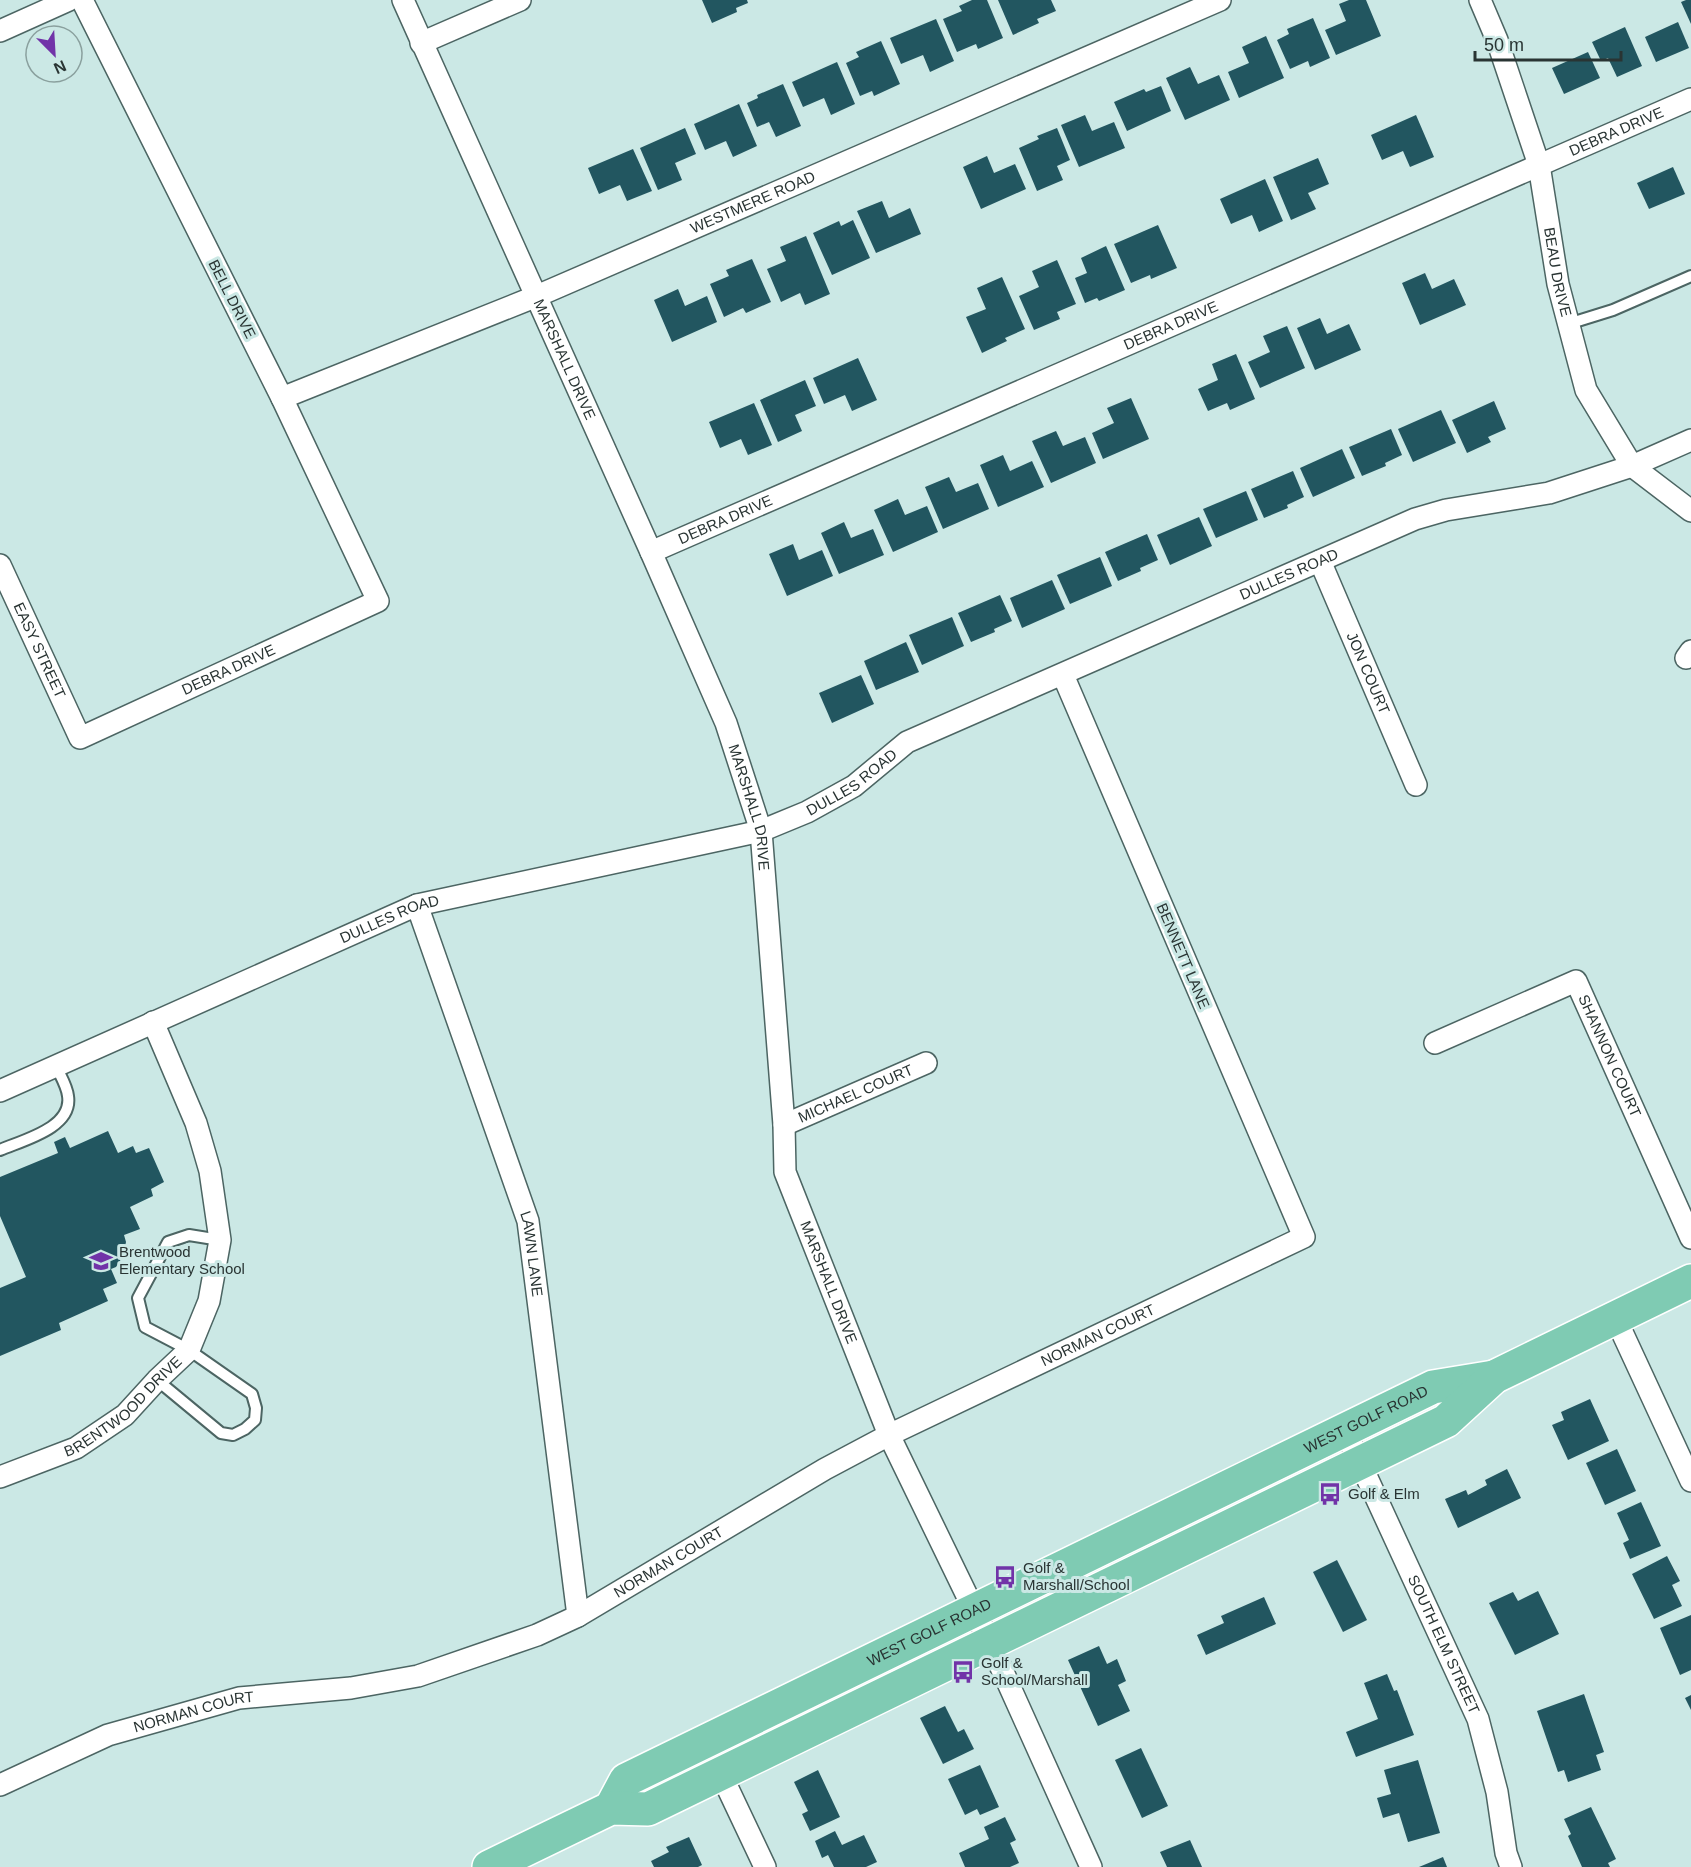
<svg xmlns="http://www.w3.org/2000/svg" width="1691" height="1867" font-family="Arial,sans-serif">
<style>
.building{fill:#225660}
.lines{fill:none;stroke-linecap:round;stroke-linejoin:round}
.service-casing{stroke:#4c6563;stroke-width:14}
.minor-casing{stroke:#4c6563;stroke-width:24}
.primary-casing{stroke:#fff;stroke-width:36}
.service{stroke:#fff;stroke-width:10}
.minor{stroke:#fff;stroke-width:21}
.primary{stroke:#7fcbb3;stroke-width:33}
.labels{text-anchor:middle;stroke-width:6;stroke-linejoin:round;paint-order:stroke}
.street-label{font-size:15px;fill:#293433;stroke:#cbe8e5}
.poi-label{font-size:15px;fill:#293433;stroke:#cbe8e5;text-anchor:start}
</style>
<rect width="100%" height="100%" fill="#cbe8e5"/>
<g class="building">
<path d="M702,0H747L748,3L736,8L737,12L712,23Z"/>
<path d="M972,0H987L1003,38L978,49L976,44L957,52L943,19L962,11L959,6Z"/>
<path d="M998,0H1051L1056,11L1037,19L1039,23L1013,35Z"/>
<path d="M1349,0H1366L1381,36L1336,55L1325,30L1346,21L1339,4Z"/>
<path d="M1686,0H1691V24L1681,2Z"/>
<path d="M1313,18L1330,58L1310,67L1308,61L1290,69L1277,40L1289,34L1287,29Z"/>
<path d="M936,19L954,61L930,72L923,55L901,64L890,38Z"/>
<path d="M1678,22L1689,48L1656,62L1645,37Z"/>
<path d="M1625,27L1642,66L1617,77L1608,58L1601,61L1592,42Z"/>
<path d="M1266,36L1284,78L1239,98L1228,72L1249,63L1242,47Z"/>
<path d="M881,41L900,84L874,96L872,91L860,96L846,63L859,57L856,52Z"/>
<path d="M1588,52L1600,78L1564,94L1552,68Z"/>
<path d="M837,62L855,104L831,115L824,98L803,107L792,82Z"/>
<path d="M1190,67L1198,84L1219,75L1230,100L1185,120L1166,78Z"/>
<path d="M783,84L801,126L776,137L769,122L757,127L747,103L758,98L757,95Z"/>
<path d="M1161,86L1171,111L1127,131L1114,102L1144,89L1146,92Z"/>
<path d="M739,104L757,146L733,157L726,141L705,150L694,124Z"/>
<path d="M1085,115L1092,131L1114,122L1125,148L1079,167L1061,125Z"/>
<path d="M1416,115L1434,157L1410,167L1403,151L1382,160L1371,135Z"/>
<path d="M685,128L696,154L675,163L682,180L658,190L640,148Z"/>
<path d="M1057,128L1070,160L1057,166L1063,180L1037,191L1019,148L1039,139L1037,136Z"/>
<path d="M633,149L652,191L627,201L620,185L599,194L588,168Z"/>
<path d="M987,156L994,173L1015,164L1026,189L981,209L963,167Z"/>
<path d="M1318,158L1329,184L1308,193L1316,209L1291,220L1273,177Z"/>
<path d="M1673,167L1685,194L1649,209L1637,183Z"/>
<path d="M1265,179L1283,221L1259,232L1252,215L1231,224L1220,199Z"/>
<path d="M882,201L889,218L910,208L921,234L876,253L857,211Z"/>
<path d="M853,220L870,258L832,275L813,233L839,221L841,226Z"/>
<path d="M1158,225L1177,268L1151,279L1150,275L1131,283L1114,244Z"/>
<path d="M806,236L830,294L805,305L800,293L781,302L767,269L786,261L780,247Z"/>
<path d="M1106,246L1125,290L1099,301L1097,298L1085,303L1075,278L1087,273L1081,258Z"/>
<path d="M752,259L771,302L746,313L743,308L724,317L710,284L729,276L726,270Z"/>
<path d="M1057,260L1076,304L1057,312L1060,319L1034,330L1019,296L1039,287L1032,271Z"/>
<path d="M1425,273L1432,289L1454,279L1466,305L1420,325L1402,283Z"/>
<path d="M1002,277L1025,329L1005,338L1007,341L982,353L966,317L986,309L977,288Z"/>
<path d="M678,289L685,306L707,296L717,322L672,342L654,300Z"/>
<path d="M1320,318L1327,334L1349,324L1361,350L1315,370L1297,328Z"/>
<path d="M1287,326L1305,368L1260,388L1248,362L1270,352L1263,336Z"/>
<path d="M1236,354L1255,399L1230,410L1227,403L1208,411L1198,389L1218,380L1212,364Z"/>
<path d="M858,358L877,400L852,411L845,395L824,404L813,378Z"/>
<path d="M805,380L816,406L795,415L802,431L778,442L760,400Z"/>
<path d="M1131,398L1149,439L1103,459L1092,433L1114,423L1107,408Z"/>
<path d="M1494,401L1506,429L1488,437L1491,442L1467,453L1452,420Z"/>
<path d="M754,403L772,445L748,455L741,439L720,448L709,422Z"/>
<path d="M1441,410L1456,443L1413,462L1398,429Z"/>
<path d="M1391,429L1402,455L1385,463L1386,466L1362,476L1349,447Z"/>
<path d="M1056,431L1063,446L1085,437L1096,463L1051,483L1032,441Z"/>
<path d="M1342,449L1355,478L1313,497L1300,468Z"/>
<path d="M1003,455L1010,471L1032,461L1044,487L998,507L980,465Z"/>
<path d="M1293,471L1304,497L1287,505L1288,508L1264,518L1251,489Z"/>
<path d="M949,477L956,492L978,483L989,509L943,529L925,487Z"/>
<path d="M1246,491L1258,520L1216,538L1203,509Z"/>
<path d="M898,499L905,515L927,506L938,532L893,552L874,510Z"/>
<path d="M1199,517L1212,546L1170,565L1157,535Z"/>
<path d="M844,522L851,538L873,529L884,555L839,574L821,533Z"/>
<path d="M1147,534L1158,560L1140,568L1141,571L1118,581L1105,552Z"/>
<path d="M793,544L799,560L822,550L833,576L787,596L769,554Z"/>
<path d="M1100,557L1112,586L1070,604L1057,575Z"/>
<path d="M1052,580L1065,609L1022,628L1010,598Z"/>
<path d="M1000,595L1012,621L994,629L995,632L971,642L958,613Z"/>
<path d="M952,617L964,646L922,665L909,635Z"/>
<path d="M906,642L919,672L876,690L864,661Z"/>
<path d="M861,675L874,704L832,723L819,693Z"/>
<path d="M108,1131L118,1153L133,1146L136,1153L149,1148L164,1182L151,1189L153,1196L130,1207L140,1229L124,1235L126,1242L123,1256L116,1267L111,1269L117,1283L103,1289L108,1301L59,1323L61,1330L0,1356V1288L26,1277L0,1216V1177L58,1153L54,1142L65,1137L70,1148Z"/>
<path d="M1590,1399L1609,1441L1568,1460L1552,1425L1564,1420L1561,1412Z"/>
<path d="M1617,1449L1636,1491L1605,1505L1586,1463Z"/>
<path d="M1507,1469L1521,1498L1458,1528L1445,1499L1466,1490L1468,1495L1487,1485L1485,1480Z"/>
<path d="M1641,1502L1661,1546L1630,1559L1623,1543L1629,1540L1617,1513Z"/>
<path d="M1667,1556L1680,1581L1672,1585L1682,1606L1654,1619L1632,1574Z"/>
<path d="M1337,1560L1367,1620L1343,1632L1313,1572Z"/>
<path d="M1538,1591L1559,1634L1515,1655L1489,1603L1513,1592L1518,1601Z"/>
<path d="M1264,1597L1276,1624L1206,1655L1197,1635L1224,1623L1221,1616Z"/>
<path d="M1691,1615V1670L1680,1675L1660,1628Z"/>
<path d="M1099,1646L1107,1664L1117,1659L1126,1681L1118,1685L1130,1711L1098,1726L1068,1660Z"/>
<path d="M1387,1674L1394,1691L1397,1690L1414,1735L1356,1757L1346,1732L1378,1719L1364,1683Z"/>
<path d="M1584,1694L1604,1752L1596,1755L1601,1770L1568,1782L1564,1770L1558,1772L1537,1711Z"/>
<path d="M1691,1695V1710L1685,1698Z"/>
<path d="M945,1706L958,1732L964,1729L974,1749L943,1764L920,1718Z"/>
<path d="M1141,1748L1168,1806L1142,1818L1115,1760Z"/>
<path d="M1418,1760L1440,1833L1408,1842L1399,1813L1383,1818L1377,1798L1391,1794L1384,1770Z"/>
<path d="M980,1765L999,1807L980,1815L977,1809L965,1815L948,1779Z"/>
<path d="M818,1770L840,1817L810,1831L802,1814L808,1811L794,1782Z"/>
<path d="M1591,1807L1616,1859L1608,1863L1610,1867H1582L1568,1836L1571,1834L1564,1819Z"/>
<path d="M1005,1817L1016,1840L1010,1843L1019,1863L1010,1867H965L959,1853L989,1839L984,1827Z"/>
<path d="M835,1831L842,1845L864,1835L877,1862L866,1867H834L828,1855L822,1858L815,1841Z"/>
<path d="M689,1837L702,1865L698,1867H654L651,1861L669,1852L666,1847Z"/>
<path d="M1190,1840L1202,1867H1167L1160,1852Z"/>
<path d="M1443,1857L1447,1867H1419Z"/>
</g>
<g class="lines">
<g class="service-casing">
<g id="service">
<path d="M1568,324L1613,310L1691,276"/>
<path d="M0,1150C23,1140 73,1128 68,1096C67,1086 60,1075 56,1066"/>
<path d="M157,1380L221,1433L233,1435L245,1429L255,1420L256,1408L252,1394L189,1350L145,1327L138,1298L168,1242L189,1235L220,1240"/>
</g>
</g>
<g class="minor-casing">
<g id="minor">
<path id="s1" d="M403,0L651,552L726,723L761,831L784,1125L785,1172L889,1435L990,1643L1091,1867"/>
<path id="s2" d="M1480,0L1497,40L1539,165L1558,284L1586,390L1632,466L1691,511"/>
<path d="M0,31L69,0"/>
<path d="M421,43L520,0"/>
<path id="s3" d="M282,398L537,296L1220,0"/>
<path id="s4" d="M651,552L1691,99"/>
<path id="s5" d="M1320,561L1416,785"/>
<path id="s6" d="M0,565L80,738L378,601L282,398L82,0"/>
<path d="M1686,658L1691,651"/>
<path id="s7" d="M417,905L528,1221L578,1616"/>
<path id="s8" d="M1435,1043L1576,981L1691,1238"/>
<path id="s9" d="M0,1091L417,905L761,831L807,812L854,786L907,742L1415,519L1446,510L1549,493L1632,466L1691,440"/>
<path id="s10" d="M784,1125L926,1063"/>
<path d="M1615,1317L1691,1481"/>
<path id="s11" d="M1345,1430L1478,1719L1497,1792L1506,1853L1511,1867"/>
<path id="s12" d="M0,1477L76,1448L125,1415L157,1380L189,1350L209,1301L220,1240L210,1171L196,1123L153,1022"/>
<path d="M721,1774L765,1867"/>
<path id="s13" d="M0,1785L108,1735L239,1698L351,1688L418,1676L537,1635L578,1616L825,1469L889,1435L1304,1237L1063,675"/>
</g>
</g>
<g class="primary-casing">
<g id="primary">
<path id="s14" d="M611,1808L626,1780L1433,1387L1494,1377"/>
<path d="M489,1867L611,1808L648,1809L1446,1421L1494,1377L1691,1281"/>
</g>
</g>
<use href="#service" class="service"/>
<use href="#minor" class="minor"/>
<use href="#primary" class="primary"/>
</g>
<defs>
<g id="school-bare" transform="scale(1.8)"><path d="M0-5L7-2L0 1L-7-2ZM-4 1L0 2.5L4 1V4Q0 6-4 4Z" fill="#7133a8" stroke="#cbe8e5" stroke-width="2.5" paint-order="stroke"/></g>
<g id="bus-bare" transform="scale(1.8)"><path d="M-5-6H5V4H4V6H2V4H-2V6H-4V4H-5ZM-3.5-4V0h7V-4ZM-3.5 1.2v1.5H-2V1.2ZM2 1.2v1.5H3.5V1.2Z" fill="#7133a8" stroke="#cbe8e5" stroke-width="2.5" paint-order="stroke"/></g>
</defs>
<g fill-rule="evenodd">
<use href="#school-bare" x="101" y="1261"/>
<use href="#bus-bare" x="1330" y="1494"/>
<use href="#bus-bare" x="1005" y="1577"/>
<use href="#bus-bare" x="963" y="1672"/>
</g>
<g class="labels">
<g class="street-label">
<text dy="5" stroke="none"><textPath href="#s4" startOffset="1053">DEBRA DRIVE</textPath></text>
<text dy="5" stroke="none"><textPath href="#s3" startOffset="510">WESTMERE ROAD</textPath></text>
<text dy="5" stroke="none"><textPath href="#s2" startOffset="284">BEAU DRIVE</textPath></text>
<text transform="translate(232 299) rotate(63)" y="5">BELL DRIVE</text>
<text dy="5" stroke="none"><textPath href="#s4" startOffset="567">DEBRA DRIVE</textPath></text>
<text dy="5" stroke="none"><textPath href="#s1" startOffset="394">MARSHALL DRIVE</textPath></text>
<text dy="5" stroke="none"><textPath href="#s4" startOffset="81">DEBRA DRIVE</textPath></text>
<text dy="5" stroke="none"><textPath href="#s9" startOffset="1398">DULLES ROAD</textPath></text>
<text dy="5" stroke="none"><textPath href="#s6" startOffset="94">EASY STREET</textPath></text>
<text dy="5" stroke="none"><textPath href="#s6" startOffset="354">DEBRA DRIVE</textPath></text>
<text dy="5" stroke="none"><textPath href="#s5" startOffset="122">JON COURT</textPath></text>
<text dy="5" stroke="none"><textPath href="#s9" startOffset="912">DULLES ROAD</textPath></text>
<text dy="5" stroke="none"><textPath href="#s1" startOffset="880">MARSHALL DRIVE</textPath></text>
<text dy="5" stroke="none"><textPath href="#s9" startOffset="426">DULLES ROAD</textPath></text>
<text transform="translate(1183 956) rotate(67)" y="5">BENNETT LANE</text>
<text dy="5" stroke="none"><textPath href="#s8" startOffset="236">SHANNON COURT</textPath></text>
<text dy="5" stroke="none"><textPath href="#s10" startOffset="78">MICHAEL COURT</textPath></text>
<text dy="5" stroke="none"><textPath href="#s7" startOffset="368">LAWN LANE</textPath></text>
<text dy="5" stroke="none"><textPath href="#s1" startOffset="1366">MARSHALL DRIVE</textPath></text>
<text dy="5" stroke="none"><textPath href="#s13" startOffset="1198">NORMAN COURT</textPath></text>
<text dy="5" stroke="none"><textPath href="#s12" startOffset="144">BRENTWOOD DRIVE</textPath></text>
<text dy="5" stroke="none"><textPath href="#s14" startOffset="855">WEST GOLF ROAD</textPath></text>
<text dy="5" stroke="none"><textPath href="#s13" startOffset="712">NORMAN COURT</textPath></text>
<text dy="5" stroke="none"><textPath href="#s14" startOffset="369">WEST GOLF ROAD</textPath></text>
<text dy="5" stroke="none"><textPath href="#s11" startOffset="236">SOUTH ELM STREET</textPath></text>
<text dy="5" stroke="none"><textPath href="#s13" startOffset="208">NORMAN COURT</textPath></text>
</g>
<g class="poi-label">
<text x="119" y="1257">Brentwood<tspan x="119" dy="17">Elementary School</tspan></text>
<text x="1348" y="1499">Golf &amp; Elm</text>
<text x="1023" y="1573">Golf &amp;<tspan x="1023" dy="17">Marshall/School</tspan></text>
<text x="981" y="1668">Golf &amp;<tspan x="981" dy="17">School/Marshall</tspan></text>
</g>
</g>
<g transform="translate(54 54) rotate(156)"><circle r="28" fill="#cbe8e5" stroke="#8aa09e" stroke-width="1.5"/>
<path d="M0-4.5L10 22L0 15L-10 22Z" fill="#7133a8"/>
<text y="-9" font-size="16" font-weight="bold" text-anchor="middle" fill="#293433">N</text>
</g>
<path d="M1475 51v9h146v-9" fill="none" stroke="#293433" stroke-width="3"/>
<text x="1484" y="51" font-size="18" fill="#293433" stroke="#cbe8e5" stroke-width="4.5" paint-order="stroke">50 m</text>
</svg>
